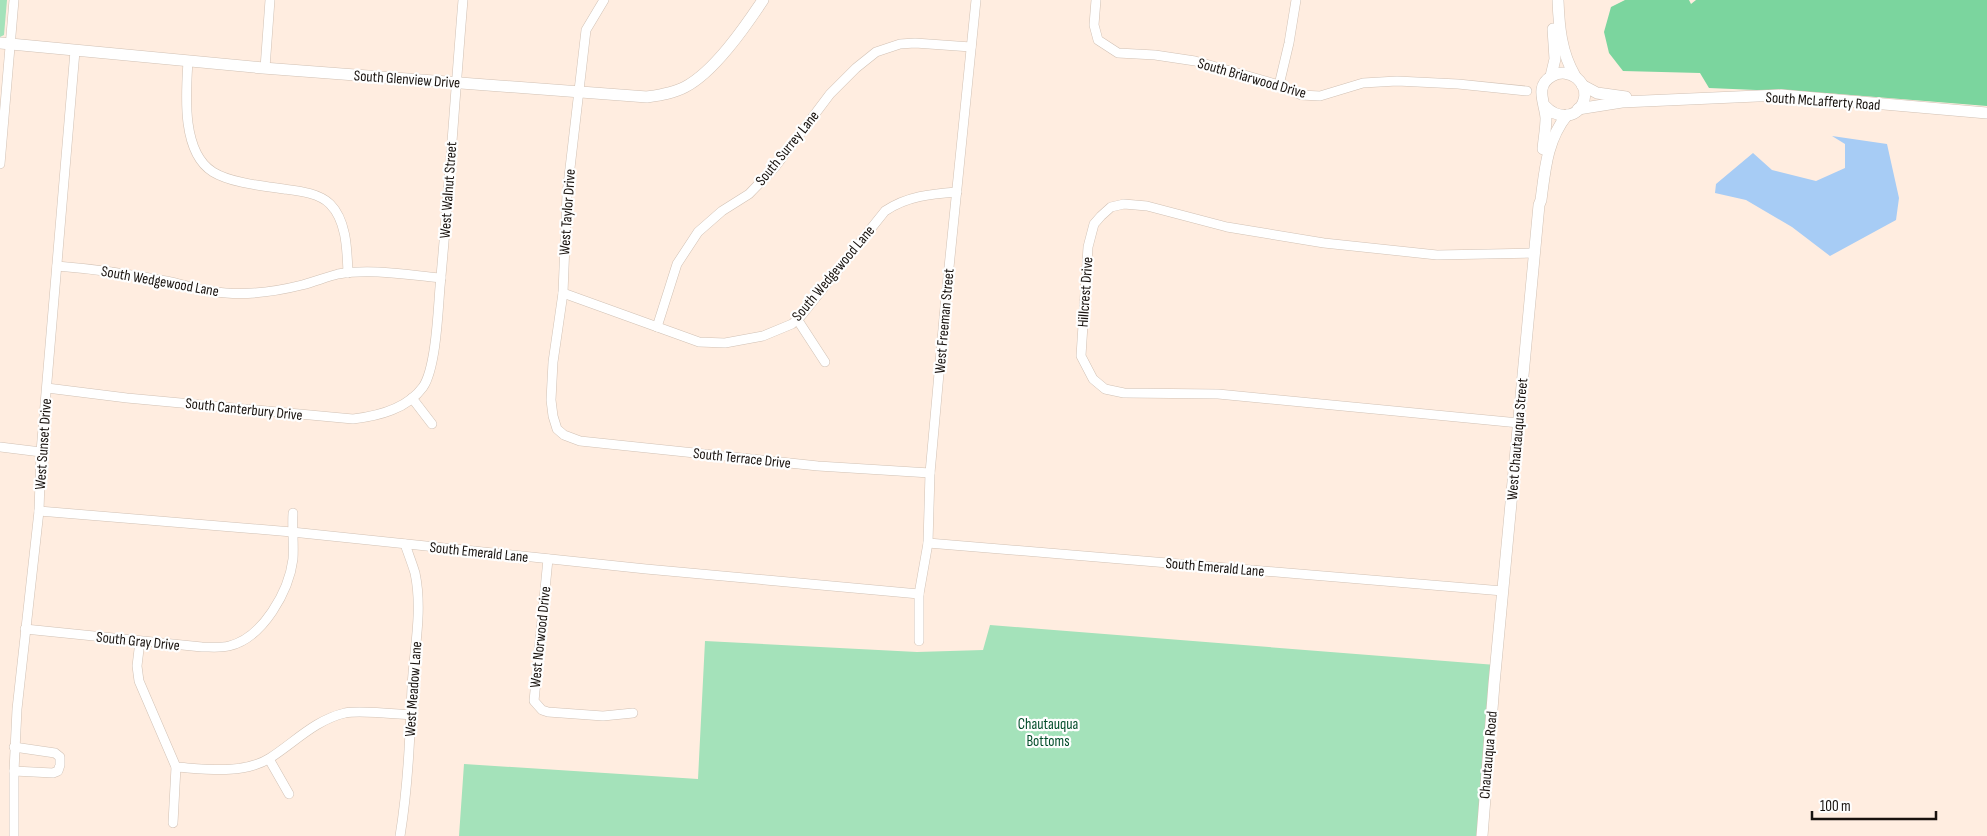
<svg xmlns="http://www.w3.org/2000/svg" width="1987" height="836" font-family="'Sofia Sans Condensed',sans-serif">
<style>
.green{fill:#a4e2ba}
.forest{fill:#7bd59e}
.water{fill:#a7ccf5}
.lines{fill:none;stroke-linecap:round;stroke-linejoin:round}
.minor-casing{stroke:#d1c1b4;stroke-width:10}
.tertiary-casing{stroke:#d1c1b4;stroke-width:12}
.minor{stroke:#fff;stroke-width:9}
.tertiary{stroke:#fff;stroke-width:11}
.labels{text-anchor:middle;stroke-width:4.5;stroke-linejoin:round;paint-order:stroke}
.street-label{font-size:15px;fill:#18120e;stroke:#fefefe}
.park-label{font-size:15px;fill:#024c2a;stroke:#fefefe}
</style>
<rect width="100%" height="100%" fill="#ffede0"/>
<g class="green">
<path d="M0,0H7L4,35L0,37Z"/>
<path d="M990,625L1496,665L1482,836H459L464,764L698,779L705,641L917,652L983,650Z"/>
</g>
<path class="forest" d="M1625,0H1689L1691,4L1696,0H1987V106L1826,93L1709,88L1700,73L1623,71L1609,53L1604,32L1611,7Z"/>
<path class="water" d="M1832,136L1887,144L1899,198L1896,220L1830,256L1792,227L1746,200L1715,193L1716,184L1753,153L1772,170L1816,181L1845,168V144Z"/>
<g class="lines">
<g class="minor-casing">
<g id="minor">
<path d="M604,0L586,30L567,194L563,293L553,362L551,400L553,416L557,429L564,435L580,441L818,466L930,473"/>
<path d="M1096,0L1094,25L1098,40L1118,53L1155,55L1195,61L1279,85L1301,95L1320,96L1363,83L1397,81L1458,84L1527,91"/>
<path d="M188,61C186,93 181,152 213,172C231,183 263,186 284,189C299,191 319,193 330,204C347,221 347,251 348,273"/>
<path d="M265,68L270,0"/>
<path d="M1279,85L1289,43L1296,0"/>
<path d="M0,164L14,0"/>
<path d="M57,266C94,269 130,274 166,281C186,285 205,292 226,293C250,295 278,291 302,285C314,282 326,277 338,274C371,268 408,275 441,278"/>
<path d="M563,293L699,342L725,343L763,336L792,324L801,316L885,211C907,196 931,194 957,192"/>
<path d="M797,319L825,362"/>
<path d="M657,327L677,264L698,232L722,211L749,194L775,167L830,94L856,68L876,52L900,44L915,43L971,47"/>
<path d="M47,388L127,398L353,419C379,416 407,409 423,387C436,368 438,311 440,287C449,191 455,96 463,0"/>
<path d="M412,398L432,424"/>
<path d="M1519,423L1218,394L1124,393L1105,389L1093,379L1081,356L1088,247L1094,224L1101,216L1111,207L1124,204L1147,206L1227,227L1324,243L1437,255L1534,253"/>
<path d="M0,447L41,452"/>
<path d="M39,511L292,532L646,569L919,594"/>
<path d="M928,543L1503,591"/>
<path d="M548,559L534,701L542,710L548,712L603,716L633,713"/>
<path d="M25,629L202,647C211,647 221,648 229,646C263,638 289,591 293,559C294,544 292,528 293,513"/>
<path d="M140,641L137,666L139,681L176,767L173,823"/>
<path d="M919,641V594L928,543L930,473L945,307L976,0"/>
<path d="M269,759L289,794"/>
<path d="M176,767C205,769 243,775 270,758C295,742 315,720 345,713C360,710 395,714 411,715"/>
<path d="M14,771L53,773L58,771L60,765V757L55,753L14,747"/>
<path d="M14,836V771L17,709L39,511L41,452L75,51"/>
<path d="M400,836C408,787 410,737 412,687C414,649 423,611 415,573C412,563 408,553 405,544"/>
</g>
</g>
<g class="tertiary-casing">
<g id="tertiary">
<path d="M1558,0C1559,27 1561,52 1575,76"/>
<path d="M0,43L263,68L647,97C660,95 674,93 685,87C714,72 745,27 763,0"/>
<path d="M1551,76L1555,59L1553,29"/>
<path d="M1582,85L1597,93L1626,97"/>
<path d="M1578,109L1622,102L1781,95L1987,113"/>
<path d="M1543,149C1544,138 1546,128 1546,118C1545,103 1534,86 1552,76C1569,66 1591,83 1583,103C1575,120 1556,118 1545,106"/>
<path d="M1482,836L1494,684L1539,205L1541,200C1545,169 1547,140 1567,115"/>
</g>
</g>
<use href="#minor" class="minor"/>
<use href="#tertiary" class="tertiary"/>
</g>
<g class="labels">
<g class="street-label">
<text transform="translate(1252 78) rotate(16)" y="5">South Briarwood Drive</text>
<text transform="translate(407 79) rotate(4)" y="5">South Glenview Drive</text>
<text transform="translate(1823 101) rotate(4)" y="5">South McLafferty Road</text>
<text transform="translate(787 148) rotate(-51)" y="5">South Surrey Lane</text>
<text transform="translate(448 190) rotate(-86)" y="5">West Walnut Street</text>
<text transform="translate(567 212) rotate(-86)" y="5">West Taylor Drive</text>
<text transform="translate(833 273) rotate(-50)" y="5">South Wedgewood Lane</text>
<text transform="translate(160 281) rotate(10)" y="5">South Wedgewood Lane</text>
<text transform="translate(1085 292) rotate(-86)" y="5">Hillcrest Drive</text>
<text transform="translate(944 321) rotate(-85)" y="5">West Freeman Street</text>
<text transform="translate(244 409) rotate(6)" y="5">South Canterbury Drive</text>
<text transform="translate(1517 439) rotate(-85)" y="5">West Chautauqua Street</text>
<text transform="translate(43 444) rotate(-86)" y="5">West Sunset Drive</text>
<text transform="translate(742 458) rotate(6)" y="5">South Terrace Drive</text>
<text transform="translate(479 552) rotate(6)" y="5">South Emerald Lane</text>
<text transform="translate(1215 567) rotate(5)" y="5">South Emerald Lane</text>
<text transform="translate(540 637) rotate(-84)" y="5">West Norwood Drive</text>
<text transform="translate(138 641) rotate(6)" y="5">South Gray Drive</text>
<text transform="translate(413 689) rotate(-86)" y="5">West Meadow Lane</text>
<text transform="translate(1488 755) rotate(-85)" y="5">Chautauqua Road</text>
</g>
<g class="park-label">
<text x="1048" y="729">Chautauqua<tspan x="1048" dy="17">Bottoms</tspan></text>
</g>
</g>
<path d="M1812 811v8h124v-8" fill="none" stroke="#18120e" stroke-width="2.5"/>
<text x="1820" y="811" font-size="15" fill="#18120e" stroke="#fefefe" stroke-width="4" paint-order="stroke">100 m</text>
</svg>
